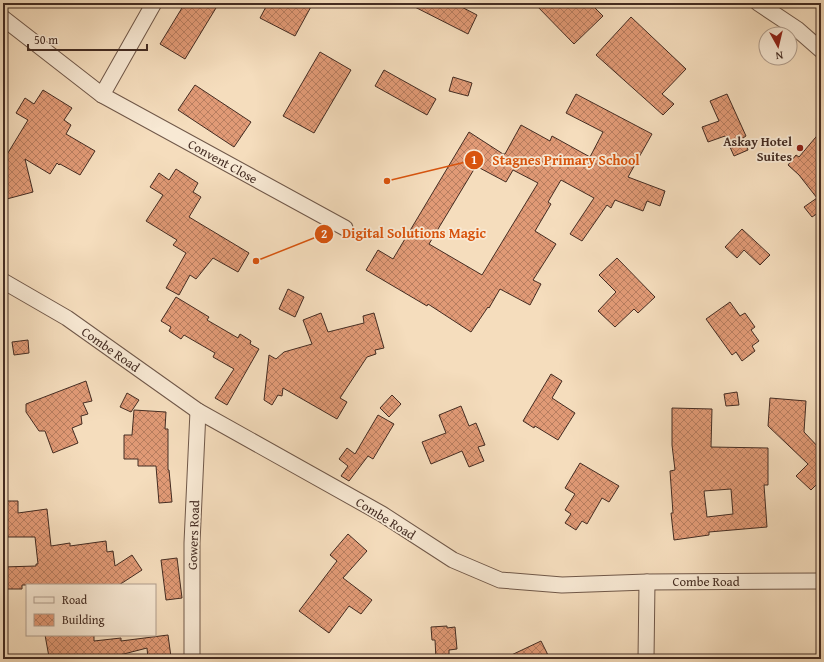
<svg xmlns="http://www.w3.org/2000/svg" width="824" height="662" font-family="'Gentium Book Plus',serif">
<style>
.building{fill:url(#building-cross-hatch);stroke:#442c22;fill-rule:evenodd}
.lines{fill:none;stroke-linecap:round;stroke-linejoin:round}
.minor-casing{stroke:#705849;stroke-width:17}
.minor{stroke:#f8e9d4;stroke-width:15}
.poi-dot{fill:#8f2418;stroke:#f8e9d4;stroke-width:1.5}
.labels{text-anchor:middle;stroke-width:3.5;stroke-linejoin:round;paint-order:stroke}
.poi-label{font-size:13px;font-weight:bold;fill:#442c22;stroke:#f8e9d4;text-anchor:end}
.street-label{font-size:13px;fill:#442c22;stroke:#f8e9d4}
.leader{fill:none;stroke:#d8540e;stroke-width:1.5}
.callout-dot{fill:#d8540e;stroke:#f8e9d4;stroke-width:1.5}
.mark-label{font-size:12px;text-anchor:middle;font-weight:bold;fill:#fff}
.callout-label{font-size:14px;text-anchor:middle;font-weight:bold;fill:#d8540e;stroke:#f8e9d4;stroke-width:3.5;stroke-linejoin:round;paint-order:stroke}
</style>
<defs>
<pattern id="building-cross-hatch" width="8" height="8" patternUnits="userSpaceOnUse"><rect width="8" height="8" fill="#e19a76"/><path d="M0 0l8 8M0 8l8-8" fill="none" stroke="#b87e60"/></pattern>
</defs>
<rect width="100%" height="100%" fill="#f5ddbd"/>
<filter id="stains"><feTurbulence type="fractalNoise" baseFrequency=".005" numOctaves="4"/><feColorMatrix values="0 0 0 0 .2 0 0 0 0 .09 0 0 0 0 .02 0 0 0 .5 -.17"/></filter>
<radialGradient id="worn" r=".72"><stop offset=".6" stop-color="#630" stop-opacity="0"/><stop offset="1" stop-color="#630" stop-opacity=".3"/></radialGradient>
<g class="building">
<path d="M185,3H219L185,59L160,44Z"/>
<path d="M268,3H313L295,36L260,18Z"/>
<path d="M407,3H454L477,15L468,34Z"/>
<path d="M534,3H590L603,16L574,44Z"/>
<path d="M631,17L686,69L662,94L674,104L663,115L596,55Z"/>
<path d="M320,52L351,70L314,133L283,116Z"/>
<path d="M384,70L436,99L427,115L375,86Z"/>
<path d="M453,77L472,83L468,96L449,91Z"/>
<path d="M195,85L251,122L234,147L178,110Z"/>
<path d="M43,90L72,108L64,120L71,125L66,134L95,151L80,175L60,164L59,165L57,163L50,174L25,159L33,192L3,200V161L28,120L16,113L25,98L34,104Z"/>
<path d="M576,94L652,134L628,177L665,191L660,206L647,201L643,211L615,200L611,208L607,205L582,241L570,234L594,198L561,180L548,202L551,204L535,231L556,244L533,280L541,284L530,305L500,289L489,308L488,307L471,332L428,304L427,306L366,270L378,250L393,259L469,132L503,154H505L521,125L550,141L552,136L590,157L603,132L566,113ZM476,166L506,182L513,170L538,183L482,275L429,244Z"/>
<path d="M727,94L746,136L743,138L748,150L734,156L725,136L708,142L702,127L719,121L710,101Z"/>
<path d="M821,131V211L812,217L804,207L817,198L799,175L788,165L796,155L799,157Z"/>
<path d="M176,169L198,183L193,192L201,197L189,217L249,253L238,272L213,258L196,279L190,275L179,295L166,288L186,253L173,245L177,240L146,221L163,195L150,187L159,173L169,180Z"/>
<path d="M742,229L770,255L760,265L744,250L737,258L725,247Z"/>
<path d="M617,258L655,297L638,313L634,309L615,327L598,311L616,292L599,275Z"/>
<path d="M288,289L304,297L295,317L279,309Z"/>
<path d="M176,297L209,317L207,320L238,338L240,334L251,341L250,344L259,349L227,405L215,398L234,369L213,357L215,353L184,335L181,339L169,331L171,327L161,321Z"/>
<path d="M730,302L740,316L745,313L755,327L751,330L759,341L752,346L755,351L742,361L736,352L732,355L706,319Z"/>
<path d="M321,313L328,332L364,323L363,316L374,313L384,348L375,350L376,354L367,357L340,398L347,402L337,419L283,388L282,396L278,395L272,405L264,400L269,355L276,359L284,352L312,344L303,320Z"/>
<path d="M28,340L29,353L14,355L12,342Z"/>
<path d="M551,374L562,381L552,398L575,413L558,440L535,426L534,428L523,421Z"/>
<path d="M86,381L92,401L83,403L88,414L81,416L82,424L72,428L78,443L53,453L45,431H39L26,412V404Z"/>
<path d="M737,392L739,405L726,406L724,394Z"/>
<path d="M127,393L139,400L131,412L120,407Z"/>
<path d="M392,395L401,404L389,417L380,408Z"/>
<path d="M770,398L806,401L804,432L821,450V480L811,490L796,476L808,464L768,426Z"/>
<path d="M461,406L469,426L476,423L485,445L478,447L484,461L469,467L462,451L431,464L422,442L446,433L439,415Z"/>
<path d="M672,408L712,409L711,447L768,448V485H764L767,527L709,532V535L674,540L671,513H673L670,471L675,470L672,445ZM731,489L733,514L707,517L704,491Z"/>
<path d="M134,410L166,412L165,429H168V470H169L172,502L159,503L156,466H138V459H124V435H132Z"/>
<path d="M378,415L394,424L373,459L368,456L349,481L341,476L348,466L339,459L347,448L355,454Z"/>
<path d="M580,463L619,486L609,502L602,498L587,524L582,521L576,530L565,523L571,514L565,510L575,494L565,488Z"/>
<path d="M3,501H18V513L47,509L51,546L70,543V546L106,541L107,552L113,551L115,566L132,555L142,570L119,585H22V589H3V567L36,566V564H38L35,537H3Z"/>
<path d="M348,534L367,551L343,578L372,600L361,614L349,606L329,633L299,611L337,561L330,555Z"/>
<path d="M177,558L182,598L166,600L161,560Z"/>
<path d="M447,626V628L455,627L457,649L449,650V659H436L435,640H432L431,627Z"/>
<path d="M45,635H94V641L121,638V641L168,635L171,657L148,659L147,648L116,656V659H50V657H49Z"/>
<path d="M541,641L550,659H503Z"/>
</g>
<g class="lines">
<g class="minor-casing">
<g id="minor">
<path d="M758,3L797,29L821,50"/>
<path d="M3,18L102,95L345,228"/>
<path d="M102,95L154,3"/>
<path d="M3,281L67,318L198,411L382,514L453,560L500,580L562,585L647,582L821,581"/>
<path d="M192,659V543L198,411"/>
<path d="M646,659L647,582"/>
</g>
</g>
<use href="#minor" class="minor"/>
</g>
<circle class="poi-dot" cx="800" cy="148" r="4"/>
<g class="labels">
<g class="poi-label">
<text x="792" y="146">Askay Hotel<tspan x="792" dy="15">Suites</tspan></text>
</g>
<g class="street-label">
<text transform="translate(223 161) rotate(29)" y="5">Convent Close</text>
<text transform="translate(111 349) rotate(35)" y="5">Combe Road</text>
<text transform="translate(386 518) rotate(32)" y="5">Combe Road</text>
<text transform="translate(193 535) rotate(-88)" y="5">Gowers Road</text>
<text x="706" y="586">Combe Road</text>
</g>
</g>
<path class="leader" d="M387 181L474 160M256 261L324 234"/>
<g class="callout-dot">
<circle cx="387" cy="181" r="4"/>
<circle cx="256" cy="261" r="4"/>
<circle cx="474" cy="160" r="10"/>
<circle cx="324" cy="234" r="10"/>
</g>
<g class="mark-label">
<text x="474" y="164">1</text>
<text x="324" y="238">2</text>
</g>
<g class="callout-label">
<text x="566" y="165">Stagnes Primary School</text>
<text x="414" y="238">Digital Solutions Magic</text>
</g>
<rect width="824" height="662" fill="none" stroke="#f5ddbd" stroke-width="16"/>
<rect x="4" y="4" width="816" height="654" fill="none" stroke="#442c22" stroke-width="2"/>
<rect x="8" y="8" width="808" height="646" fill="none" stroke="#442c22"/>
<rect x="26" y="584" width="130" height="52" fill="#f8e9d4" stroke="#b09d8d"/>
<rect x="34" y="597" width="20" height="6" fill="#f8e9d4" stroke="#b09d8d"/>
<text x="62" y="604" font-size="12" fill="#442c22">Road</text>
<rect x="34" y="614" width="20" height="12" fill="url(#building-cross-hatch)" stroke="#b09d8d"/>
<text x="62" y="624" font-size="12" fill="#442c22">Building</text>
<g transform="translate(778 46) rotate(172)"><circle r="19" fill="#f8e9d4" stroke="#b09d8d"/>
<path d="M0-3L7 15L0 10L-7 15Z" fill="#8f2418"/>
<text y="-6" font-size="11" font-weight="bold" text-anchor="middle" fill="#442c22">N</text>
</g>
<path d="M28 44v6h119v-6" fill="none" stroke="#442c22" stroke-width="2"/>
<text x="34" y="44" font-size="12" fill="#442c22" stroke="#f8e9d4" stroke-width="3" paint-order="stroke">50 m</text>
<rect width="100%" height="100%" filter="url(#stains)"/>
<rect width="100%" height="100%" fill="url(#worn)"/>
</svg>
